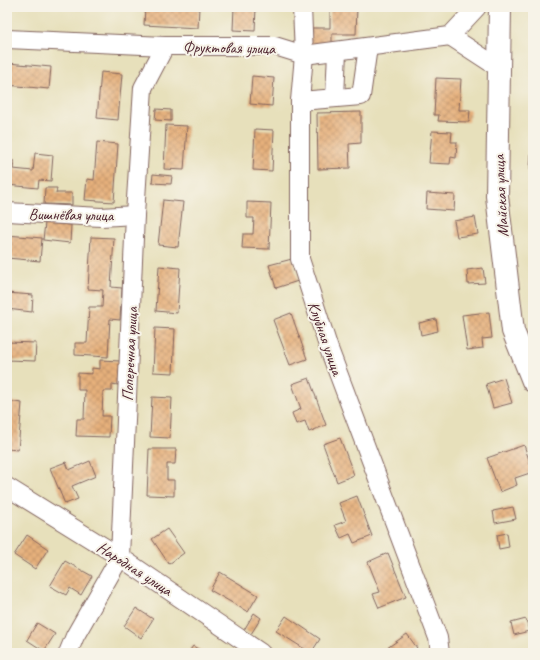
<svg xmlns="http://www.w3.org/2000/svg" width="540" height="660" font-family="Caveat,sans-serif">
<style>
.building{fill:url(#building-cross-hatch)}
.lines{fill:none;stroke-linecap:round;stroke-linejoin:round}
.street-casing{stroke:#81635d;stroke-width:20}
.secondary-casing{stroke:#81635d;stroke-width:24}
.street{stroke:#fff;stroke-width:18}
.secondary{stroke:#fff;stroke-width:22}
.labels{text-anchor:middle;stroke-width:4;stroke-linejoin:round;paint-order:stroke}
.street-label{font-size:16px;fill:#4a1f2b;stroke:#f7f3e8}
</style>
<defs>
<pattern id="building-cross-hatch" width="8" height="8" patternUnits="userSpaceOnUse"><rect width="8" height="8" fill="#e6b07c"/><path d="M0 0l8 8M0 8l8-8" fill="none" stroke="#bc8f66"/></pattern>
</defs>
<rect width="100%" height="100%" fill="#f7f3e8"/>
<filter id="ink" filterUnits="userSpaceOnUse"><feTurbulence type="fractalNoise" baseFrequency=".025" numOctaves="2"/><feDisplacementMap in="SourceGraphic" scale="8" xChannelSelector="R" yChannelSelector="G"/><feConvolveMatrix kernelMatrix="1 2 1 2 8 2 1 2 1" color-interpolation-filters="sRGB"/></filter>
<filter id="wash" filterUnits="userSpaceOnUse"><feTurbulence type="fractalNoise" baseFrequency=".012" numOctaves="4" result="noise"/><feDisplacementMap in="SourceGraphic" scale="16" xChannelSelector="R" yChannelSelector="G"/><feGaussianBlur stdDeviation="0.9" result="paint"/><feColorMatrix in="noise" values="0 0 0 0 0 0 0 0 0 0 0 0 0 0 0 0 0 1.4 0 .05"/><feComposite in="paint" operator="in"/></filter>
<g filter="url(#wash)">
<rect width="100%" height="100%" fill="#e7e0bb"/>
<g id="blocks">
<g class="building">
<path d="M145,7H199L198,28L144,25Z"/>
<path d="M234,7H256L255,31L233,30Z"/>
<path d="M330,7H357L356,34H332V45H309V28H330Z"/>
<path d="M8,63L51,67L49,89L7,85Z"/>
<path d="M101,72L122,74L118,120L97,118Z"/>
<path d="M252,76L274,78L272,106L250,104Z"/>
<path d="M436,78L461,79L459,110H470L469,122L438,121L439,115H434Z"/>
<path d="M156,109L171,110V121L155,120Z"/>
<path d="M361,112V143L349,144L350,168L318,169L317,113Z"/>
<path d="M166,125L187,126L184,170L164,169Z"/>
<path d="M255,129L274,130L272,171L253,170Z"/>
<path d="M432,131L452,132L451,142H457L456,158L451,157L450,164L429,163Z"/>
<path d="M97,142L118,144L114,202L85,200L87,179L94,180Z"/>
<path d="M531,152H533V169H530Z"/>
<path d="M35,153L53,155L51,181L39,180L38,188L7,185V160L14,161L13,169L33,171Z"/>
<path d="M153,174L172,176L171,184L152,183Z"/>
<path d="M45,188H57L56,193H72V205L44,204Z"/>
<path d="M427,193L455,195L454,211L426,209Z"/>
<path d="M163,200L183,202L178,247L158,245Z"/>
<path d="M247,202L271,203L269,249L242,248L243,234H253L254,218H247Z"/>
<path d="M475,217L478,234L457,237L454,221Z"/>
<path d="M45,223L71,225L70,243L43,240Z"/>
<path d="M7,235L42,238L40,261L7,258Z"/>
<path d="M91,237L114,238L111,287L122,288L120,320L110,319L108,357L75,355V343H87L89,307H102L103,290L88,289Z"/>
<path d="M292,259L298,281L276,288L269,265Z"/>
<path d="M159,266L180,268L177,313L156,311Z"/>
<path d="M483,268L485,283L468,284L467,270Z"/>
<path d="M7,293L33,295L32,312L7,309Z"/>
<path d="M489,312L492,338L482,339L483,348L467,350L462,315Z"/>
<path d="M291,313L307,359L290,365L273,320Z"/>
<path d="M436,319L438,331L421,335L419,323Z"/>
<path d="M155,328L175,329L173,373L153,372Z"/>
<path d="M7,342L36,343L35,361L7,360Z"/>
<path d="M100,360L120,361L118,385L112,384V391H103L102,416H110L109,437L76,436L77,419H84L85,390H78V373L92,374V368L100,369Z"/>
<path d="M309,378L326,425L309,432L305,421L296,424L292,413L301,409L292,384Z"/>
<path d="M504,378L512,403L493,408L486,384Z"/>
<path d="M152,397L172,398L170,438L150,437Z"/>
<path d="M7,401L22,403L18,450L7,449Z"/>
<path d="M340,438L354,475L337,482L323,444Z"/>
<path d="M524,445L533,472L515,478L517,485L500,492L487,458Z"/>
<path d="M149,449H176L175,464H167V480H174V496L147,495Z"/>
<path d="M90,461L96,476L72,486L78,499L65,504L50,468L66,462L69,470Z"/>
<path d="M357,496L372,536L354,543L350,534L341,538L335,525L346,521L339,503Z"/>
<path d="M513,507L516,519L495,523L493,511Z"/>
<path d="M167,529L184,553L169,564L152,539Z"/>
<path d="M507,533L509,547L499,549L497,535Z"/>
<path d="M27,535L48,549L35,569L14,555Z"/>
<path d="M388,553L406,597L379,608L373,594L380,592L368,562Z"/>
<path d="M65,561L92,576L81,595L70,588L66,595L50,586Z"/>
<path d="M220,572L258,595L248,612L210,590Z"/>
<path d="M136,608L153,619L141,638L124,626Z"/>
<path d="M254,613L261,618L251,634L244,630Z"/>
<path d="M286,616L320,639L311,653L276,631Z"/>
<path d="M526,619L529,631L514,635L511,623Z"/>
<path d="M37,623L55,634L44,651L27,640Z"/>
<path d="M407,634L417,648L411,653H380Z"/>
<path d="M193,646L205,653H188Z"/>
</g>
</g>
</g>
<g filter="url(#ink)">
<use href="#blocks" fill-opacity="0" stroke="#81635d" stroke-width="1"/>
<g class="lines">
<g class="street-casing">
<g id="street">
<path d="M302,7L304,55L300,101V259L329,349L438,638L440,653"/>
<path d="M450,36L499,68"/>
<path d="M7,39L165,46H275L304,55L450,36L477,7"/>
<path d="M335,98L337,51"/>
<path d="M300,101L361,96L368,47"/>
<path d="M7,212L101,217L135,215"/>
<path d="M7,487L120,557L261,653"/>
<path d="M68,653L75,636L120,557L135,215L143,88L165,46"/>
</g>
</g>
<g class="secondary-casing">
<path id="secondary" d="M500,7L497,196L513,331L533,381"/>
</g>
<use href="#street" class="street"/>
<use href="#secondary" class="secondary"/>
</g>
</g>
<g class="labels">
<g class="street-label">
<text transform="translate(229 47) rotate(1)" y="6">Фруктовая улица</text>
<text transform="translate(500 196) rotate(-93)" y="6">Майская улица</text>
<text transform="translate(71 214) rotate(1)" y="6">Вишнёвая улица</text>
<text transform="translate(326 338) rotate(71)" y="6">Клубная улица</text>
<text transform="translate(129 354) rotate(-87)" y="6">Поперечная улица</text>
<text transform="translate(135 568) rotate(33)" y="6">Народная улица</text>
</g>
</g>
<rect width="540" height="660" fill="none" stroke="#f7f3e8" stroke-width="24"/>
</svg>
